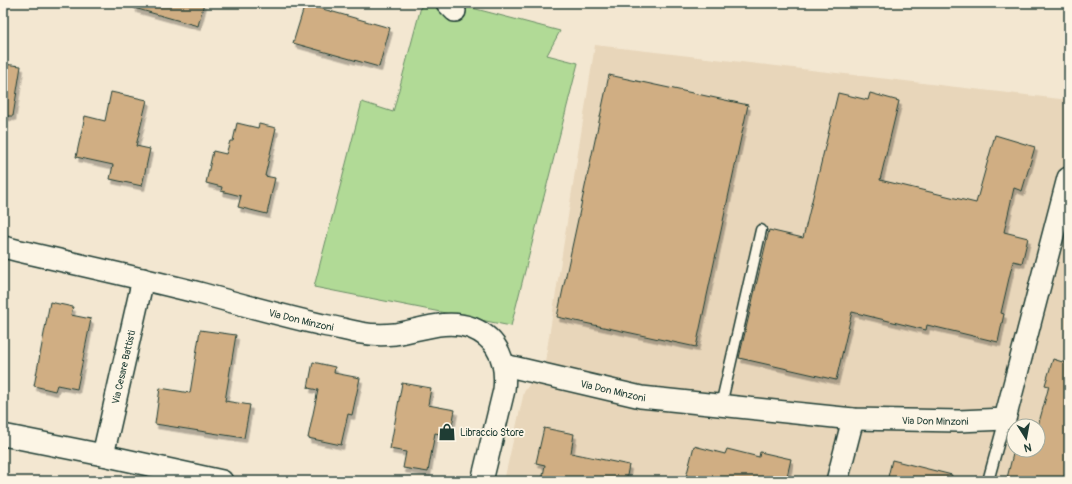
<svg xmlns="http://www.w3.org/2000/svg" width="1072" height="484" font-family="Pangolin,sans-serif">
<style>
.built{fill:#e8d6ba;fill-rule:evenodd}
.green{fill:#b1da96;stroke:#688c65}
.building{fill:#d0ae83;stroke:#1f3d34;filter:url(#shadow)}
.lines{fill:none;stroke-linecap:round;stroke-linejoin:round}
.service-casing{stroke:#1f3d34;stroke-width:13}
.minor-casing{stroke:#1f3d34;stroke-width:24}
.service{stroke:#fcf5e5;stroke-width:10}
.minor{stroke:#fcf5e5;stroke-width:21}
.labels{text-anchor:middle;stroke-width:3.5;stroke-linejoin:round;paint-order:stroke}
.street-label{font-size:10px;fill:#1f3d34;stroke:#fcf5e5}
.poi-label{font-size:10px;fill:#1f3d34;stroke:#fcf5e5;text-anchor:start}
</style>
<defs>
<filter id="shadow"><feDropShadow dx="2.5" dy="4.5" stdDeviation="0" flood-color="#0004"/></filter>
</defs>
<rect width="100%" height="100%" fill="#f3e7d1"/>
<filter id="ink" filterUnits="userSpaceOnUse"><feTurbulence type="fractalNoise" baseFrequency=".025" numOctaves="2"/><feDisplacementMap in="SourceGraphic" scale="8" xChannelSelector="R" yChannelSelector="G"/><feConvolveMatrix kernelMatrix="1 2 1 2 8 2 1 2 1" color-interpolation-filters="sRGB"/></filter>
<g filter="url(#ink)">
<path class="built" d="M595,45L1069,100V481H504L524,392L545,362ZM1014,426H1038V450H1014Z"/>
<path class="green" d="M422,3H453L560,31L547,55L578,63L511,326L314,287L362,102L393,112Z"/>
<g class="building">
<path d="M134,3H204L198,26L134,8Z"/>
<path d="M305,4L390,28L379,67L293,43Z"/>
<path d="M3,64L21,66L13,116H3Z"/>
<path d="M609,75L748,105L696,347L557,317Z"/>
<path d="M111,92L147,100L136,146L150,149L142,186L110,179L113,165L76,157L85,116L105,121Z"/>
<path d="M838,93L868,100L870,93L899,101L880,180L976,203L995,135L1035,147L1022,191L1014,188L1004,232L1028,238L1022,263L1013,261L1001,313L1004,314L998,342L927,325L926,330L852,312L836,380L739,358L769,230L803,238Z"/>
<path d="M237,123L258,128L259,124L276,128L265,176L275,178L267,214L238,207L241,196L221,191L222,187L206,183L213,151L226,154L230,141H233Z"/>
<path d="M50,302L73,307L71,315L91,319L77,389L57,385L55,391L34,386Z"/>
<path d="M200,330L236,335L225,401L250,405L244,438L155,424L160,388L190,393Z"/>
<path d="M1053,359L1069,364V481H1018L1007,478L1014,450H1038V426L1049,386L1045,385Z"/>
<path d="M313,362L335,367L334,373L360,378L352,415L348,414L341,445L308,438L318,390L308,388Z"/>
<path d="M402,383L431,388L428,405L455,410L450,436L435,433L428,472L403,468L406,452L390,449Z"/>
<path d="M544,428L574,434L571,453L629,465L626,481H542L545,465L536,463Z"/>
<path d="M694,446L725,454L727,449L759,457L760,452L791,459L786,481H685Z"/>
<path d="M892,460L952,475L951,481H887Z"/>
</g>
<g class="lines">
<g class="service-casing">
<g id="service">
<path d="M721,405L761,230"/>
<path d="M988,481L1005,419"/>
</g>
</g>
<g class="minor-casing">
<g id="minor">
<path d="M447,3L455,11"/>
<path id="s1" d="M3,247C70,263 137,277 203,294C243,305 283,316 323,325C336,327 349,331 361,333C372,335 384,335 395,334C420,330 447,318 472,328C499,339 507,363 504,390L482,481"/>
<path d="M143,279L103,455L222,481"/>
<path id="s2" d="M504,365L641,397L853,419L959,421L1005,419L1068,178"/>
<path d="M3,435L103,455"/>
<path d="M837,481L853,419"/>
</g>
</g>
<use href="#service" class="service"/>
<use href="#minor" class="minor"/>
</g>
</g>
<defs>
<g id="shop-bare" transform="scale(1.38)"><path d="M-5-2.5h2.3a2.7 3.5 0 0 1 5.4 0H5L5.5 6h-11ZM-1.5-2.5h3a1.5 2.3 0 0 0-3 0Z" fill="#1f3d34" stroke="#fcf5e5" stroke-width="2.5" paint-order="stroke"/></g>
</defs>
<g fill-rule="evenodd">
<use href="#shop-bare" x="447" y="432"/>
</g>
<g class="labels">
<g class="street-label">
<text dy="4" stroke="none"><textPath href="#s1" startOffset="307">Via Don Minzoni</textPath></text>
<text transform="translate(123 367) rotate(-77)" y="4">Via Cesare Battisti</text>
<text dy="4" stroke="none"><textPath href="#s2" startOffset="112">Via Don Minzoni</textPath></text>
<text dy="4" stroke="none"><textPath href="#s2" startOffset="436">Via Don Minzoni</textPath></text>
</g>
<g class="poi-label">
<text x="460" y="436">Libraccio Store</text>
</g>
</g>
<rect width="1072" height="484" fill="none" stroke="#fcf5e5" stroke-width="16"/>
<rect x="8" y="8" width="1056" height="468" fill="none" stroke="#1f3d34" stroke-width="1.5" filter="url(#ink)"/>
<g transform="translate(1026 438) rotate(169)"><circle r="19" fill="#fcf5e5" stroke="#a4ab9e"/>
<path d="M0-3L7 15L0 10L-7 15Z" fill="#1f3d34"/>
<text y="-6" font-size="11" font-weight="bold" text-anchor="middle" fill="#1f3d34">N</text>
</g>
</svg>
